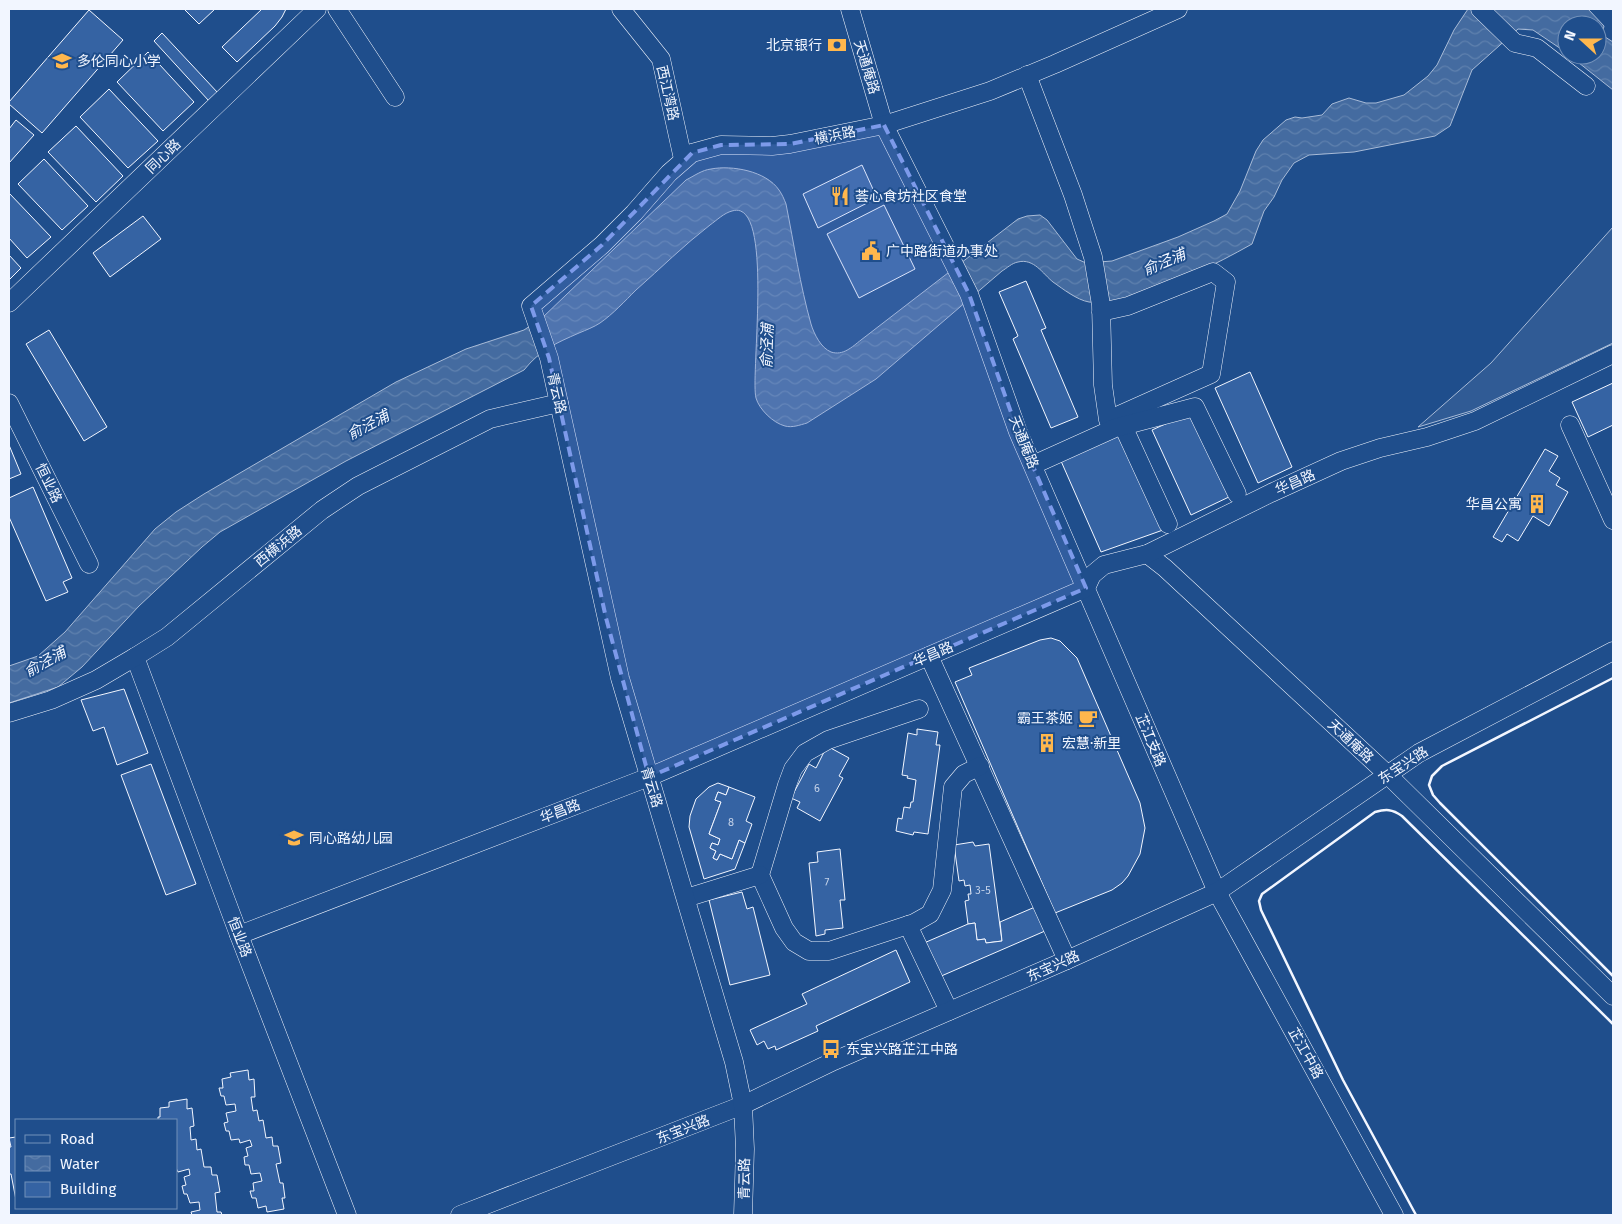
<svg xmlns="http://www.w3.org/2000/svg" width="1622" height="1224" font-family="'Fira Sans','Noto Sans SC',sans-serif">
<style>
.built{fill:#305b95;stroke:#a8bbd7}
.water{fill:url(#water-waves);stroke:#a8bbd7}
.building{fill:#3563a3;stroke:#f2f6ff}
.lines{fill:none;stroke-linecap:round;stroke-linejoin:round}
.minor-casing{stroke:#f2f6ff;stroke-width:19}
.minor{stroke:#1f4e8c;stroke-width:18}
.wall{stroke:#f2f6ff;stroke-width:2.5}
.marked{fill:#7d9aea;fill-opacity:0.2;stroke:#7d9aea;stroke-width:4;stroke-dasharray:10 6;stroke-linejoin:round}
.labels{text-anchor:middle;stroke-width:4;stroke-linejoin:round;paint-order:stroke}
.number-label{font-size:11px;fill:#c3d1e8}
.poi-label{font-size:14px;fill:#f2f6ff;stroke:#1f4e8c;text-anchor:start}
.street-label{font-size:14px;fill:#f2f6ff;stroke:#1f4e8c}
.water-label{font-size:15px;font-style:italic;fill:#f2f6ff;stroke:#1f4e8c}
</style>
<defs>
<pattern id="water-waves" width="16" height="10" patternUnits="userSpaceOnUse" patternTransform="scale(1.25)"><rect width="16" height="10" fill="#446ba0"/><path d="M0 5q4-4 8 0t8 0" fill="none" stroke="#5f81ae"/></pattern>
</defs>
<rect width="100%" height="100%" fill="#1f4e8c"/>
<path class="built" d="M1613,227V343L1471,411L1418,427L1491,363Z"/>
<path class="water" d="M1468,9H1588L1604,26L1602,35L1613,42V90L1569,55H1597V25H1567V53L1533,30L1518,29L1472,70L1450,126L1435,136L1354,152L1309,155L1294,163L1282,180L1274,197L1264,211L1252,244C1213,266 1177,283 1134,296C1120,300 1104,304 1089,302C1077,300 1063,289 1053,282C1043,274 1034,258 1018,262C1012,263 1007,268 1002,271L876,379L807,423C800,425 792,428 785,426C773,423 759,409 756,398C750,376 775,197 732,211C724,213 717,220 710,225C684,245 661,268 636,290C625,301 613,314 600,323C594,327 586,330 579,333C556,343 540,350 524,370L346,461L220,532L202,547L139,606L82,667L58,687L9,703V666L38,656L65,632L155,529L176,512L204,494L396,382L466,349L524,330L542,318L686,180C694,176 702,170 711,169C732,165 766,171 779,190C782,194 784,199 786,204C794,244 800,285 811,324C814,334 821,348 831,352C843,356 852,347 861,340L1018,219L1027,216L1040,215L1047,220L1077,259L1086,263L1112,261L1178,237L1214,221L1227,214L1240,191L1256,151L1263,140L1286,120L1295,117L1302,118L1322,115L1332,104L1349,98L1366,103H1376L1404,95L1428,76L1437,65L1454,30Z"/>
<g class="building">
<path d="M186,9H215L199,24L185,10Z"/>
<path d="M262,9H286L282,17L275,26L237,62L222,47Z"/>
<path d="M89,10L123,40L42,133L9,104V102Z"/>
<path d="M162,33L218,93L209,101L154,41Z"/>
<path d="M148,52L194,102L163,131L117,82Z"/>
<path d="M109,89L158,141L128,168L80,117Z"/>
<path d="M16,120L34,135L9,163V129Z"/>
<path d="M76,126L123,176L96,202L48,152Z"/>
<path d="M44,159L88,206L62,230L18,184Z"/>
<path d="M862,165L877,198L818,228L803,194Z"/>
<path d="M9,193L51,237L27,258L9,238Z"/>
<path d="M884,205L915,269L859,298L827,234Z"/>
<path d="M143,216L161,239L110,277L93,253Z"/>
<path d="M9,255L21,268L9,280Z"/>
<path d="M1026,281L1046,328L1041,330L1078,417L1051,428L1013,339L1018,336L999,292Z"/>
<path d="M49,330L107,427L84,441L26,344Z"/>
<path d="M1250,372L1292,467L1258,483L1215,388Z"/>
<path d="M1613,383V425L1588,437L1572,402Z"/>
<path d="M1192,412L1231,496L1191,515L1152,430Z"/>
<path d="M1118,433L1163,530L1101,552L1061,461Z"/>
<path d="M9,445L21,474L9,479Z"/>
<path d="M1545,449L1558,456L1549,471L1560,478L1556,485L1568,492L1549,526L1533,516L1518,541L1507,534L1502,542L1493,537Z"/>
<path d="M33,487L72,578L63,582L68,592L46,601L9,517V498Z"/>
<path d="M1051,638L1060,641L1077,658L1140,803L1145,828L1140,854L1128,876L1122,883L1112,890L1055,913L955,682L972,675L969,668L1040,640Z"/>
<path d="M124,689L148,753L117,765L104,727L93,731L81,700Z"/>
<path d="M917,729L938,732L936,745H940L928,834L914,832L913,835L896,831L898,818L902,819L904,807L910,808L911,802H913L916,780L907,778L908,776L902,775L908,733L917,735Z"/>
<path d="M827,746L849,758L839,776L843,778L820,821L797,808L800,802L791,798L809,764L816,768Z"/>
<path d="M151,764L196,884L166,895L121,775Z"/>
<path d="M718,783L729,787L726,795L718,792L715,800L721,802L709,834L720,839L718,845L712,843L710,848L716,851L713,858L717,860L720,854L732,859L739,840L745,843L735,869L704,879L689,827L690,816L696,799L709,787Z"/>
<path d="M729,787L755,797L746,821L752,824L745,843L739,840L732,859L720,854L717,860L713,858L716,851L710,848L712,843L718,845L720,839L709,834L721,802L715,800L718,792L726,795Z"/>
<path d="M973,842L975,846L989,844L1002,941L986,943L985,939L977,940L975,923L968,924L965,901L969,900L968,894H971L970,885L965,886L964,880L959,881L954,845Z"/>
<path d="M840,849L845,900H840L843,928L825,930V934L816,936L809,863L818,862L817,852Z"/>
<path d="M742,892L747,909L753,907L770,975L730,985L709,900Z"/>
<path d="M1035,907L1045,931L939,977L924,943L968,924L975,923L977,940L985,939L986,943L1002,941L1000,922Z"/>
<path d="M896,950L910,982L816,1026L818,1031L776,1050L775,1046L768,1049L764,1041L757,1045L750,1030L807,1004L802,994Z"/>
<path d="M248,1070L249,1080L254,1079L255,1097H251L253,1111L257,1110L259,1121L263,1120L266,1138L272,1137L273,1146H278L281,1163L276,1164L280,1183H283L285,1198H282L284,1209L267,1212L266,1206L258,1208L256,1198H252L250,1191H254L253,1183L262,1181L260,1173L251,1174L249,1165H245L244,1157L248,1156L246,1148L252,1146L250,1140L240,1143L239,1139L231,1140L229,1131H226L224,1123L228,1122L226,1113L236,1111L235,1104L226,1105L224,1096H221L219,1088H223L222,1079L231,1077L230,1073Z"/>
<path d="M187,1099V1109L192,1108L194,1126L190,1127L191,1140L196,1139L197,1150L201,1149L204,1167H211L212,1175H217L220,1192L215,1193L217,1212H221L222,1215H192L191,1212L200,1210L199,1202L190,1203L187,1194H184L182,1186L186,1185L184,1177L190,1175L189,1169L178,1172L176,1168V1120H158V1117H160V1108L169,1107V1102Z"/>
<path d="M16,1137V1200L11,1174H9V1147H11L9,1138Z"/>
</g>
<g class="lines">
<g class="minor-casing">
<g id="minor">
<path d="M337,9L395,97"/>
<path d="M621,9L661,59L683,159"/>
<path d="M850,9L884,125L969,294L1018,432L1217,892L1394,1215"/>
<path d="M1480,9L1515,43L1537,48L1586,86"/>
<path d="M1027,75L1073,195L1093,257L1101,305L1103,385L1108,420L1211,374L1226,282L1213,272L1128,306L1101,312"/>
<path d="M9,303L317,9"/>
<path d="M9,403L89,564"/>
<path d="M1570,425L1613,520"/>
<path d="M1123,426L1168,524"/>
<path d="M1033,465L1115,428L1195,407L1237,494"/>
<path d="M1147,554L1165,568L1387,774L1613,996"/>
<path d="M929,656L1067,960"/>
<path d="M135,657L239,935L347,1215"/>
<path d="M919,709L828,740L805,753L793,769L787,785L760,875L784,928L794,942L809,951H829L914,923L930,914L942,890L953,787L964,774L980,766"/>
<path d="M9,713L51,700L96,680L135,657L167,637L322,510L358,486L490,419L559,403"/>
<path d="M686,898L760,875"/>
<path d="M908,925L949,1011"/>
<path d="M239,935L649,777L1086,588L1092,575L1104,565L1147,554L1271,493L1341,461L1380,448L1427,437L1475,421L1613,354"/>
<path d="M460,1215L743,1105L834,1061L1067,960L1217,892L1419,753L1613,651"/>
<path d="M743,1215L745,1149L743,1105L734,1062L620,678L549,358L531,306L602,245L634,213L669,173L692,153L721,145L772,146L790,144L884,125L990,91L1055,64L1178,9"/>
</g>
</g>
<use href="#minor" class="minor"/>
<g class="wall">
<path d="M1613,678L1442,766L1432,776L1429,785L1433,795L1440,803L1613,976"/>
<path d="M1416,1215L1343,1080L1261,910L1259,901L1262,894L1375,812C1386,809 1392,809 1402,816L1613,1024"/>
</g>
</g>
<path class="marked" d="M884,125L969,294L1018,432L1086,588L649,777L606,618L549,358L531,306L602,245L692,153L721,145L790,144Z"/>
<defs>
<g id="bank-bare" transform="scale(1.5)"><path d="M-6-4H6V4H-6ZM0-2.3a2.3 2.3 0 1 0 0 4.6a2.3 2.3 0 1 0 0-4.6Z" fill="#ffb74d" stroke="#1f4e8c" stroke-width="2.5" paint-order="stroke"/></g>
<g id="school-bare" transform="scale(1.5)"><path d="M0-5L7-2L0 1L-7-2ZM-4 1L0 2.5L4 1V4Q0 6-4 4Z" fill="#ffb74d" stroke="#1f4e8c" stroke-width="2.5" paint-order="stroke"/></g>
<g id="restaurant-bare" transform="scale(1.5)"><path d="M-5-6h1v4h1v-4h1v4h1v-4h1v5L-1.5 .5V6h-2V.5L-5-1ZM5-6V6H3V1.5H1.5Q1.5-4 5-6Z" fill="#ffb74d" stroke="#1f4e8c" stroke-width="2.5" paint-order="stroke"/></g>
<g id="civic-bare" transform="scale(1.5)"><path d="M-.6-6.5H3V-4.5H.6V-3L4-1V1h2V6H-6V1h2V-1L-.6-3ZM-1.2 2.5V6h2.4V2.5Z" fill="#ffb74d" stroke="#1f4e8c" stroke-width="2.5" paint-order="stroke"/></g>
<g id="building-bare" transform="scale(1.5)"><path d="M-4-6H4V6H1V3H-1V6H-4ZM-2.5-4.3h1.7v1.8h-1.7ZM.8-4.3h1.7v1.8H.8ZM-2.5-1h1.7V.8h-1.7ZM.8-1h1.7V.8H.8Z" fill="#ffb74d" stroke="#1f4e8c" stroke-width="2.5" paint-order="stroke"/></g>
<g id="cafe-bare" transform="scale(1.5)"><path d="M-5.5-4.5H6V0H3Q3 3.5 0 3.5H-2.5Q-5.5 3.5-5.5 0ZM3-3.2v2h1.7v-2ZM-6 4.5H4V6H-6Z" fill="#ffb74d" stroke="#1f4e8c" stroke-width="2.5" paint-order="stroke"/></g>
<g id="bus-bare" transform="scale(1.5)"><path d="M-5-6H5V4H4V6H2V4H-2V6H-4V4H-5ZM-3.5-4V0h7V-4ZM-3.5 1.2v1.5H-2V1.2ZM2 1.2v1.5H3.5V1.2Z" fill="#ffb74d" stroke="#1f4e8c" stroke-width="2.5" paint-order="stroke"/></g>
</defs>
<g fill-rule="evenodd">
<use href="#bank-bare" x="837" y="45"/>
<use href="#school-bare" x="62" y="61"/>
<use href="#restaurant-bare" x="840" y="196"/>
<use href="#civic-bare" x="871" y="251"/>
<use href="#building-bare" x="1537" y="504"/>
<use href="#cafe-bare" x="1088" y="718"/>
<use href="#building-bare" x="1047" y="743"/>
<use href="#school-bare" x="294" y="838"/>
<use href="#bus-bare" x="831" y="1049"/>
</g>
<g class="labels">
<g class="number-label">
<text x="817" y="792">6</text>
<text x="731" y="826">8</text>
<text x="827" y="886">7</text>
<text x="983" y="894">3-5</text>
</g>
<g class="poi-label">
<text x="822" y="50" text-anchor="end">北京银行</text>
<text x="77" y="66">多伦同心小学</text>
<text x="855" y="201">荟心食坊社区食堂</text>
<text x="886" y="256">广中路街道办事处</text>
<text x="1522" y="509" text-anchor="end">华昌公寓</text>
<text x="1073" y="723" text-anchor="end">霸王茶姬</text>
<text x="1062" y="748">宏慧·新里</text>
<text x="309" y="843">同心路幼儿园</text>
<text x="846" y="1054">东宝兴路芷江中路</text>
</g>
<g class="street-label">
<text transform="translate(867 67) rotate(73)" y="5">天通庵路</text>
<text transform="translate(668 93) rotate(77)" y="5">西江湾路</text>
<text transform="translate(835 135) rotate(-11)" y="5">横浜路</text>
<text transform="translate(163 156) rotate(-44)" y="5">同心路</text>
<text transform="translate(557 393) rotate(77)" y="5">青云路</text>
<text transform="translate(1024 442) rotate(68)" y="5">天通庵路</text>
<text transform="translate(1295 482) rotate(-24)" y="5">华昌路</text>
<text transform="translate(49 483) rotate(64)" y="5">恒业路</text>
<text transform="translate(278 546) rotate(-39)" y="5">西横浜路</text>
<text transform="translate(933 654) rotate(-23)" y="5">华昌路</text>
<text transform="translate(1151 740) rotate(67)" y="5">芷江支路</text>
<text transform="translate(1351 741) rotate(43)" y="5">天通庵路</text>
<text transform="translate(1403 765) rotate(-33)" y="5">东宝兴路</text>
<text transform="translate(652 787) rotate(73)" y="5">青云路</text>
<text transform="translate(560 811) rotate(-21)" y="5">华昌路</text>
<text transform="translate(240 937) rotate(69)" y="5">恒业路</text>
<text transform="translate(1053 966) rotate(-24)" y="5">东宝兴路</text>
<text transform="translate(1306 1053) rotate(61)" y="5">芷江中路</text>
<text transform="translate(683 1129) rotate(-21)" y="5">东宝兴路</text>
<text transform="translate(744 1179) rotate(-89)" y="5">青云路</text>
</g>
<g class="water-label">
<text transform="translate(1164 262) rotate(-23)" y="5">俞泾浦</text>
<text transform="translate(767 346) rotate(-88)" y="5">俞泾浦</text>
<text transform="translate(368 425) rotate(-28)" y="5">俞泾浦</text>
<text transform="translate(45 662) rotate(-29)" y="5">俞泾浦</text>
</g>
</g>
<rect width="1622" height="1224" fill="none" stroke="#f2f6ff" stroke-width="20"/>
<rect x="15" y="1119" width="162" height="90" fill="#1f4e8c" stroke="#7391ba"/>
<rect x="25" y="1135" width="25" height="8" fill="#1f4e8c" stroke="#7391ba"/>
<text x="60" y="1144" font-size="15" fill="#f2f6ff">Road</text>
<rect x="25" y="1156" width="25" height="15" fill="url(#water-waves)" stroke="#7391ba"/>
<text x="60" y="1169" font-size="15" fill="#f2f6ff">Water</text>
<rect x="25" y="1182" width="25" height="15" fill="#3563a3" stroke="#7391ba"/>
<text x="60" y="1194" font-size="15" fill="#f2f6ff">Building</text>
<g transform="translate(1582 40) rotate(291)"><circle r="24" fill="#1f4e8c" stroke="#7391ba"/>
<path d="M0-4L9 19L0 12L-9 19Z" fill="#ffb74d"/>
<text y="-8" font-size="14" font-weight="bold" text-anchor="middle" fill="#f2f6ff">N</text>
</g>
</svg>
